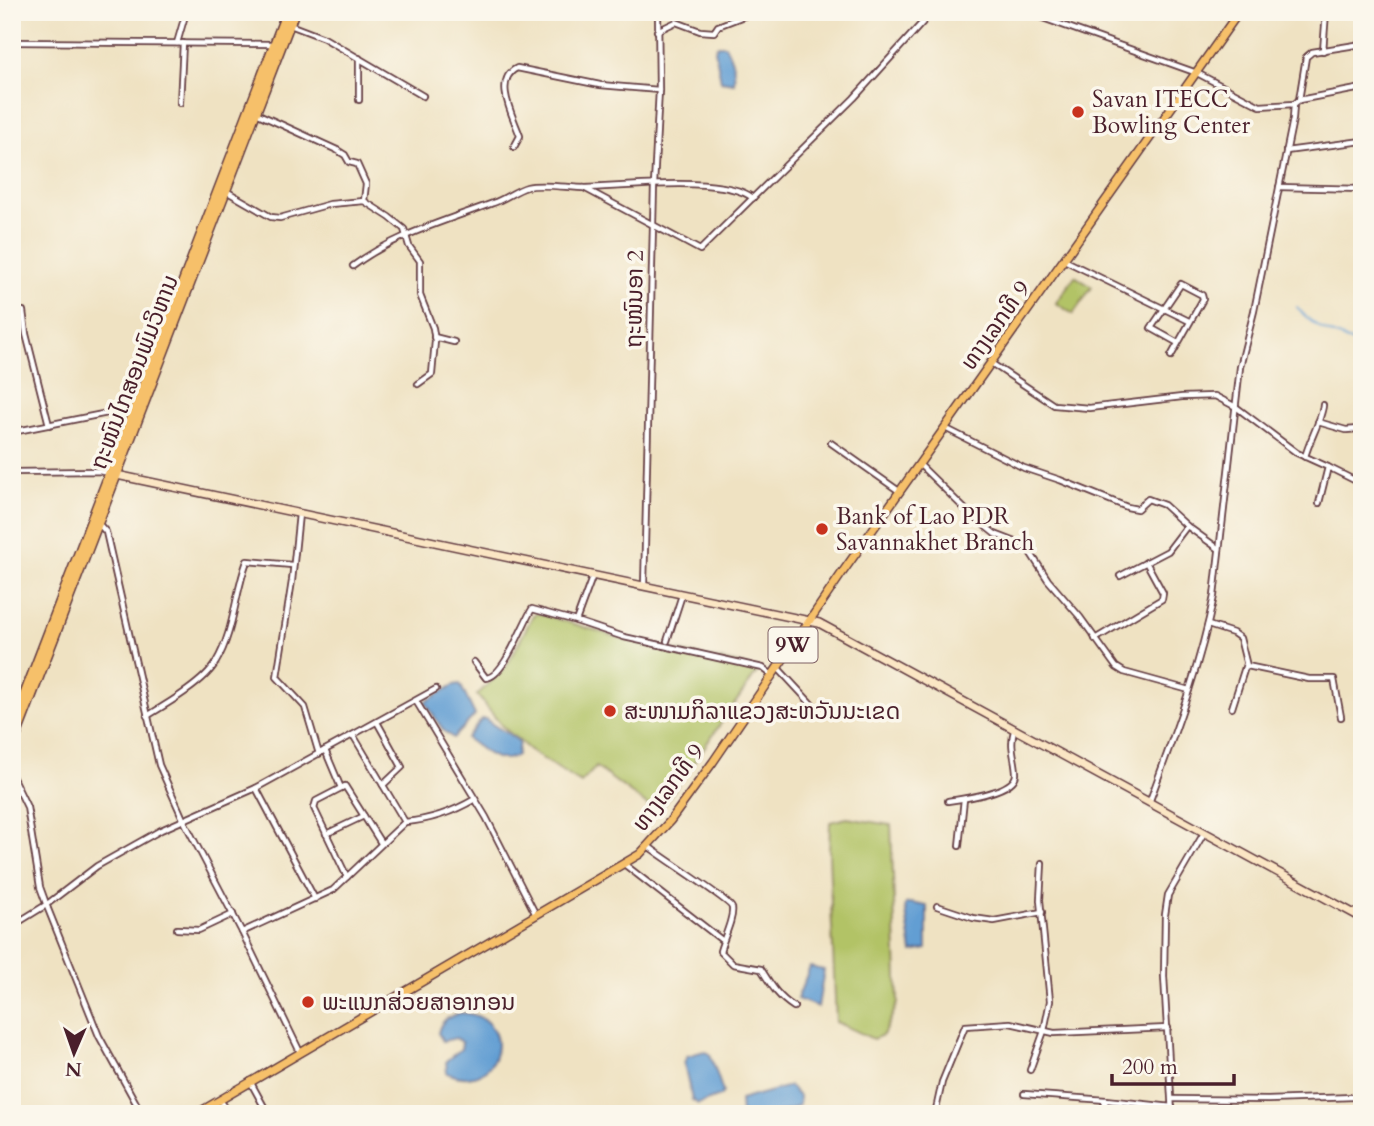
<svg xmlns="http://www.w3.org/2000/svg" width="1374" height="1126" font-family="Cardo,'Noto Sans Lao',serif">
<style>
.green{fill:#b2c366;stroke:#7e7148;stroke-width:2}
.water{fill:#629ed3;stroke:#565e7f;stroke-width:2}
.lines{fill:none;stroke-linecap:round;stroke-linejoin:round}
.stream{stroke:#629ed3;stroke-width:2}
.street-casing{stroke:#633c42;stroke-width:8}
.secondary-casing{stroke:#633c42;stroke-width:10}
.primary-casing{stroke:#633c42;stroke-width:10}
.highway-casing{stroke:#633c42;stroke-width:12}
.street{stroke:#fff;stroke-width:4.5}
.secondary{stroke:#fbe6c4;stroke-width:7}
.primary{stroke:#f6c06b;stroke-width:7}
.highway{stroke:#f6c06b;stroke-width:9}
.poi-dot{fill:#c8321e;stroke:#fbf7ec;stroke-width:2.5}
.labels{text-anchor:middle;stroke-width:7;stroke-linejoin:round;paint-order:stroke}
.shield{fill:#fbf7ec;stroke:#7f6065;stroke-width:2}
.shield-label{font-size:21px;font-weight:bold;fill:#4a1f2b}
.poi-label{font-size:23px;fill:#4a1f2b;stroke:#fbf7ec;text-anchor:start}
.street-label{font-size:23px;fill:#4a1f2b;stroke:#fbf7ec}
</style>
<rect width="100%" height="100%" fill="#fbf7ec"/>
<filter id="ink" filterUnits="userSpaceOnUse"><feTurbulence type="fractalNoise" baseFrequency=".0143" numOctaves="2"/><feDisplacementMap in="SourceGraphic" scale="14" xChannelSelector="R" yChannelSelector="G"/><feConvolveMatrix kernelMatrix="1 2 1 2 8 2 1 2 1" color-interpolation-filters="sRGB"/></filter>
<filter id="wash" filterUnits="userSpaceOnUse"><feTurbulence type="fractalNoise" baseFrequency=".00686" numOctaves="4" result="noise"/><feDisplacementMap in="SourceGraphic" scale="28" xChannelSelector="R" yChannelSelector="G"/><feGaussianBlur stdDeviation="1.57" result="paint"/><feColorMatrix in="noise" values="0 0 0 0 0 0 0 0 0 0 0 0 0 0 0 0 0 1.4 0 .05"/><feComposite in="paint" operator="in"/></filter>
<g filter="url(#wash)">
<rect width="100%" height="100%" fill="#efe2c2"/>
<g class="green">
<path d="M1075,276L1092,287L1073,314L1056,303Z"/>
<path d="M537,613L627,640L744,665L757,672L658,813L596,767L581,783L532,752L502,726L477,695L507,666L533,615Z"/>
<path d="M847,818L891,825L898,1003L883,1035L873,1039L836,1022L829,855L830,822Z"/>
</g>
<g class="water">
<path d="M717,45H725C731,57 736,69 734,83L721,81L715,50Z"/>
<path d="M460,684L475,715L453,738L444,731L425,702L454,685Z"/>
<path d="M482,719H486C496,729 509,732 519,742L517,755C497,768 481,747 466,738Z"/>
<path d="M911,903L927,906V949L912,952L905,906L906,904Z"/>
<path d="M810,967L824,970L818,1007L797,999Z"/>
<path d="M460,1013C519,1014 502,1096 447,1073L446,1061L461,1049L462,1043L456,1038L443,1041L438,1033C441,1020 448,1017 460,1013Z"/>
<path d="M704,1051L710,1054L723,1092L720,1096L698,1104L692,1100L684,1063L687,1056Z"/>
<path d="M789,1086L799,1096V1105C781,1116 762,1114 741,1114L740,1100Z"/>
</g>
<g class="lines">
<path class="stream" d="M1297,307C1314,329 1336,336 1362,345"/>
</g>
</g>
<g filter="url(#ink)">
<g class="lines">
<g class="street-casing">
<g id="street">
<path d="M1026,12L1197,73L1260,106L1294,104"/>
<path d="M290,25L324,38L423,96"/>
<path d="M657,31L676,22L700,31L714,32L718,26L754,12"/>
<path d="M12,42L273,44"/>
<path d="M177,43L186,12"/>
<path d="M1323,51L1326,12"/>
<path d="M359,100V58"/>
<path d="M1299,100L1362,88"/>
<path d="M180,103L183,43"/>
<path d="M256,113L337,150L345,155L349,162L357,164L366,184L364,201"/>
<path d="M514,147L520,136C514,118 492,80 517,68L600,85L659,90"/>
<path d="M1286,151L1362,141"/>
<path d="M1279,187L1362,189"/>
<path d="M584,188L700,250L854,98L932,12"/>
<path d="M226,191L271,217L280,218L330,204L364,201L389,217L404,229L409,246L420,261V295L433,328L435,341L432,374L418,384"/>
<path d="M1064,260L1189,321"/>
<path d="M353,266C394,235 445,221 493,203C505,199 516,190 527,187C542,183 569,188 586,188C625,187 724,175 753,198"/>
<path d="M12,312L23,311L26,334L49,425"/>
<path d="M434,337L454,342"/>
<path d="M1171,356L1203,299L1202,295L1181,284L1151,328L1178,343"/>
<path d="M991,363L1054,405L1089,408L1182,397L1215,396L1236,407L1297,453L1328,467L1319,503"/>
<path d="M1318,422L1346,430L1359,429"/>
<path d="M945,428L1024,468L1060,480L1127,507L1137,509L1148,499L1164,505L1187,526L1219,549"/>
<path d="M12,432L133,408"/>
<path d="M831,443L899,491"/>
<path d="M1305,457C1309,441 1322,419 1323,405"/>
<path d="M919,464L970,514L995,534L1026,546L1048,580L1080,617L1116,667L1124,672L1189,690"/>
<path d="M1328,467L1362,484"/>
<path d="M12,472L99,471L108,473"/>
<path d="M299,514L292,581L277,677L305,707L319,754"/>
<path d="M98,523L106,532L159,765L184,821L242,932L300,1052"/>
<path d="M593,575L576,621L624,637L763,668L772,675"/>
<path d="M1120,576L1168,551L1187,526"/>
<path d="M644,586L654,185L659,90L658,12"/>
<path d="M1208,625L1233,633L1240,638L1247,666L1309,679H1334L1341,717"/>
<path d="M1095,639L1162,599L1163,593L1146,562"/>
<path d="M667,641L682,595"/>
<path d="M474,662L486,678C504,677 522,625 532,609L576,621"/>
<path d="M778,668L816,709"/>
<path d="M416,701L486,817L536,915"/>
<path d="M1232,708L1246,664"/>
<path d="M147,716C167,704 205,682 216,662C234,632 235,593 247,561L292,565"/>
<path d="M377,722L402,767L383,785"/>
<path d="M353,735L405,822"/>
<path d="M325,750L341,788"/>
<path d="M12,776L27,807L40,887L48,909L99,1036L142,1114"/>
<path d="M256,788L315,899"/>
<path d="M948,801C962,799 1015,792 1016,774C1016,759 1009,747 1014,731"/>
<path d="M1149,803C1174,735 1200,667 1214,596L1240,367L1254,311L1293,119L1294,104L1299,100L1306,57L1312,52L1362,44"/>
<path d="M326,834L364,816"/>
<path d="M648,846C660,856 731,901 732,908C734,918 723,940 720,951L733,964L761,969C771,985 778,997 794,1007"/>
<path d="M959,846L964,799"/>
<path d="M624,864L723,941"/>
<path d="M347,877L314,808L316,801L345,786L381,843"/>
<path d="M937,906L973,918L994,921L1042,912"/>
<path d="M12,926L46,905L97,866L161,830L256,788L436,689"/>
<path d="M177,929L199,930L233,914"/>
<path d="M242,932L333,890L405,822C430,820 453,812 475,799"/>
<path d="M1030,1070L1044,1031L1050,1001L1040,900L1042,863"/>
<path d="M250,1081L268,1114"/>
<path d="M1024,1094L1106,1100"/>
<path d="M1172,1099L1268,1100L1354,1097"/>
<path d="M220,1100L230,1114"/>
<path d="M935,1114L942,1082L965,1026L1010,1023L1054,1033L1168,1028"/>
<path d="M1101,1114L1106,1100L1172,1107"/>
<path d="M1172,1114L1164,976L1165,915L1168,895L1204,833"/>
</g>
</g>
<g class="secondary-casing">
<path id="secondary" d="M112,474L819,623L1362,918"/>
</g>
<g class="primary-casing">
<path id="primary" d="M196,1114L640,854L670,821L713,762L842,573L1239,12"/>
</g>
<g class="highway-casing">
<g id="highway">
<path d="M12,728L287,12"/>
<path d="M12,746L294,12"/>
</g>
</g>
<use href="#street" class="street"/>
<use href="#secondary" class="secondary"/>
<use href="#primary" class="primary"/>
<use href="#highway" class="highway"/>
</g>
</g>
<g class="poi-dot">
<circle cx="1078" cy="112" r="7"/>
<circle cx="822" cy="529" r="7"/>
<circle cx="610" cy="711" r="7"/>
<circle cx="308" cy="1002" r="7"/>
</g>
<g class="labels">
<rect class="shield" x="768.5" y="627.5" width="49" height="35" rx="5"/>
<g class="shield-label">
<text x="793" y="652">9W</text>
</g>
<g class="poi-label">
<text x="1092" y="107">Savan ITECC<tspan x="1092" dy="26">Bowling Center</tspan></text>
<text x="836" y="524">Bank of Lao PDR<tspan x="836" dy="26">Savannakhet Branch</tspan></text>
<text x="624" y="719">ສະໜາມກິລາແຂວງສະຫວັນນະເຂດ</text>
<text x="322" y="1010">ພະແນກສ່ວຍສາອາກອນ</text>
</g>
<g class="street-label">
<text transform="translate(634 299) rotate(-89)" y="8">ຖະໜົນອາ 2</text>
<text transform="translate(995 325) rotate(-55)" y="8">ທາງເລກທີ 9</text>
<text transform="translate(134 372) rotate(-69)" y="8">ຖະໜົນໄກສອນພົມວິຫານ</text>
<text transform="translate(668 787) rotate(-53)" y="8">ທາງເລກທີ 9</text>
</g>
</g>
<rect width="1374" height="1126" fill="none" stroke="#fbf7ec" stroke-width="42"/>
<g transform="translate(74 1053) rotate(182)" stroke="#fbf7ec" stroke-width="5" paint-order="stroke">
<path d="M0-5L12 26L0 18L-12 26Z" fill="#4a1f2b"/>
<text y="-10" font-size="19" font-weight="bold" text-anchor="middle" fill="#4a1f2b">N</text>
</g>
<path d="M1112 1074v10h122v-10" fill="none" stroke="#4a1f2b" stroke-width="3.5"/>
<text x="1122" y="1074" font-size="21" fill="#4a1f2b" stroke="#fbf7ec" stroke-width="5" paint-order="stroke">200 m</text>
</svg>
